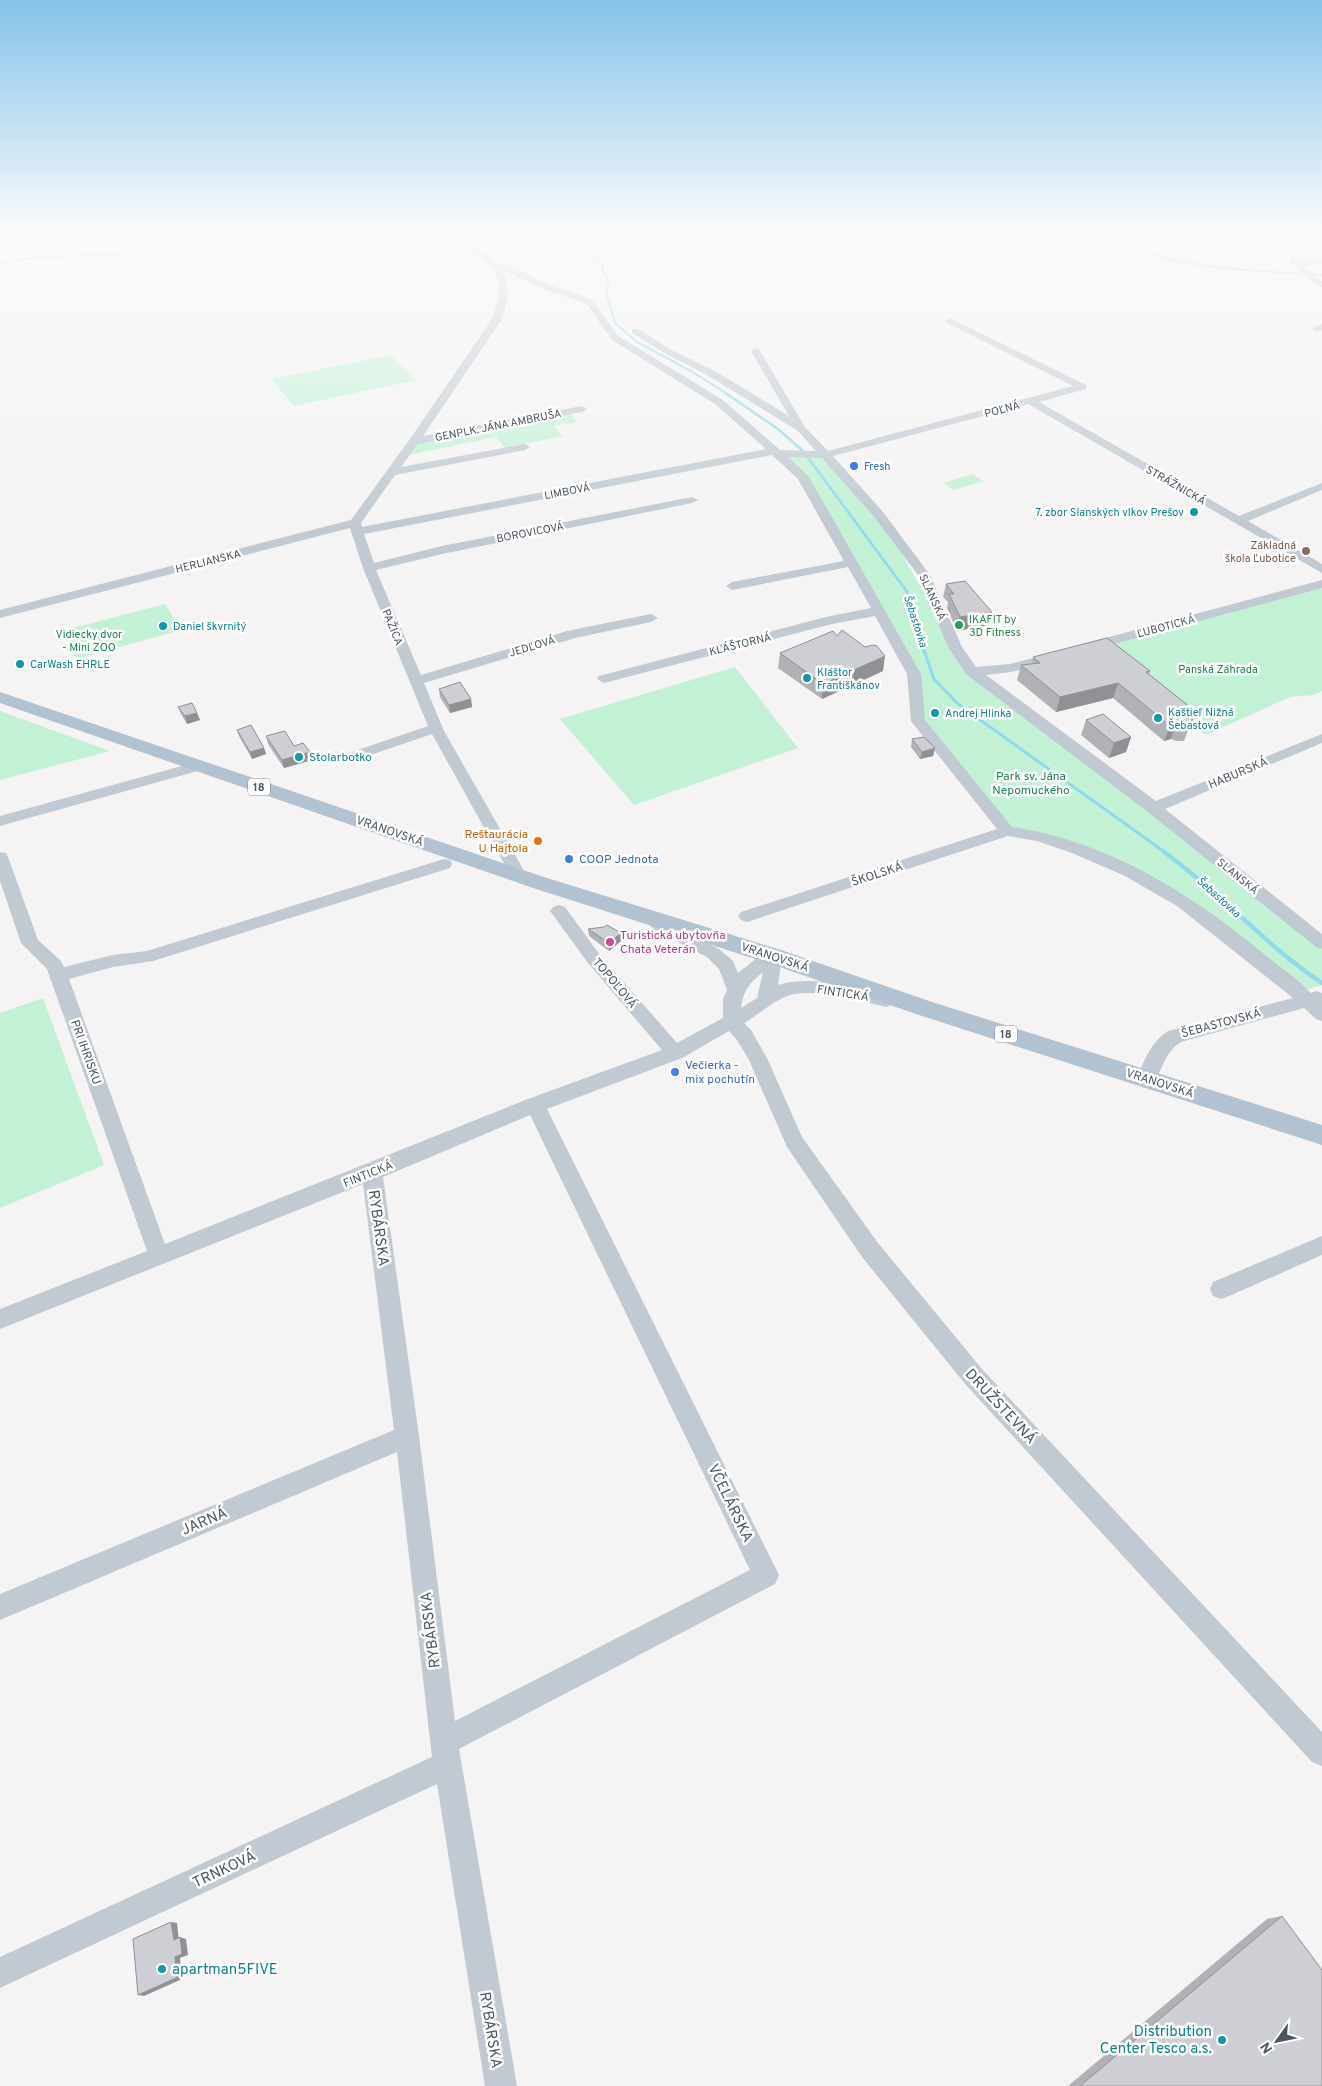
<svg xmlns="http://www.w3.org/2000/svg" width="1322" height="2086" font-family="Overpass,sans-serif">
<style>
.green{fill:#c3f1d5}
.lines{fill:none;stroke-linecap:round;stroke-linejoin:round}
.stream-far3{stroke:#90daee;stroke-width:2}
.stream-far2{stroke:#90daee;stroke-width:2.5}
.stream-far1{stroke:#90daee;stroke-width:3}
.stream{stroke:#90daee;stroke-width:4.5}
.minor{fill:#c1cad2;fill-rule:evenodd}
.major{fill:#b3c2d1;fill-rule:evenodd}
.wall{fill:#b0b2b7}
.shaded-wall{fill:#909195}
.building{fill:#cdcfd5;stroke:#909195}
.shop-dot{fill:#3f7fe0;stroke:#fff;stroke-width:2}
.culture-dot{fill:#0f9aa8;stroke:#fff;stroke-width:2}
.education-dot{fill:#8d6e63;stroke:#fff;stroke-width:2}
.leisure-dot{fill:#2e9e5b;stroke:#fff;stroke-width:2}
.food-dot{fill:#e8710a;stroke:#fff;stroke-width:2}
.hotel-dot{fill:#d1479c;stroke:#fff;stroke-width:2}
.labels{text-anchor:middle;stroke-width:5;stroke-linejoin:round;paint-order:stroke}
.far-street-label{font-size:11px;fill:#4a5661;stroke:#fff}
.far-shop-label{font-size:11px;fill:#366cbe;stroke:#fff;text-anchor:start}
.far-culture-label{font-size:11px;fill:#0d838f;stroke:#fff;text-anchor:start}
.far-education-label{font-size:11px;fill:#785e54;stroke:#fff;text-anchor:end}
.far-leisure-label{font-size:11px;fill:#27864d;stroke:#fff;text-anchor:start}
.far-water-label{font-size:11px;font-style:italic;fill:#0c7c9b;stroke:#fff}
.far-park-label{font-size:11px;fill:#17864f;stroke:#fff}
.shield{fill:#fff;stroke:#808990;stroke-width:1}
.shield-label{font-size:11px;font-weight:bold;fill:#4a5661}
.culture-label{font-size:12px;fill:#0d838f;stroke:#fff;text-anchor:start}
.street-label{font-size:12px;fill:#4a5661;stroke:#fff}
.park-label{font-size:12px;fill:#17864f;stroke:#fff}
.food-label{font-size:12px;fill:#c56008;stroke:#fff;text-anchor:end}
.shop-label{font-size:12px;fill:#366cbe;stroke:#fff;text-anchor:start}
.hotel-label{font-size:12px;fill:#b23c85;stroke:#fff;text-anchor:start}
.near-street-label{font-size:15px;fill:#4a5661;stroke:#fff}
.near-culture-label{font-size:15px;fill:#0d838f;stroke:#fff;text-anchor:start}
</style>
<rect width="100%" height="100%" fill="#f5f3f3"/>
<g class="green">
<path d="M1079,234H1093L1178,259L1227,266L1229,268C1222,270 1213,268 1206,267C1162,262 1121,246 1079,234Z"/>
<path d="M359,240L366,248L322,254L315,247Z"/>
<path d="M390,355L416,380L294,406L271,379Z"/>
<path d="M570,413L577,422L554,426L563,436L505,448L496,437L399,457L407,444Z"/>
<path d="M778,454L822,455L890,533L968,671L1149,806L1322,950V985L1296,993L1135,875L1085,852L1001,831L927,736L914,674L815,498Z"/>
<path d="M972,474L984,481L954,490L943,483Z"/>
<path d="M1322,585V691L1314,695L1290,697L1206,735L1090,646Z"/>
<path d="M165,604L181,630L76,659L62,631Z"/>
<path d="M735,667L798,748L634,805L560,719Z"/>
<path d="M0,711L110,751L0,780Z"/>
<path d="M43,998L104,1165L0,1208V1013Z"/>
</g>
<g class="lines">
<g class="stream-far3">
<path d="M560,234L562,237L559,240L564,244L602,264L604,274L608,279L607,295L615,323L637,342L691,371L729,395"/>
<path d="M1085,234C1121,244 1155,257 1192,264C1235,271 1279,272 1322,275"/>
<path d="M0,263L32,258L119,254L252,234"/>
</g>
<path class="stream-far2" d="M727,394L778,429L803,451L908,593L909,598"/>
<path class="stream-far1" d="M909,596L914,622L934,679L958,704L1166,853"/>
<path class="stream" d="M1164,852C1220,892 1265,945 1322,983"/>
<g class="minor">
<path d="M453,234H462L495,262L517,269L549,285L586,297L594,302L618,336L723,400L780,450L816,451L798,431L707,375L666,354L632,333V329H638L672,350L715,371L789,416L751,351L756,348L759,349L805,427L828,451L1073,386L947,323L945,321L950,318L1086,385V389L1039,402L1239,516L1322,483V490L1248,521L1322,564V573L1028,404L833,456L883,512L930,575L962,647L976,667L1010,664L1056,652L1061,653L1063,656L1061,659L1011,672L986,675L1156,801L1322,734V743L1165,809L1322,934V949L1316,947L1148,812L967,675L948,647L918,575L875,518L822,458L788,457L809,477L921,674L925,720L1012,827C1074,836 1135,863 1188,898C1226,921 1260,952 1295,978L1311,993L1317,991L1322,993V1021L1316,1019L1304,1008L1181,1042C1164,1053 1163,1068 1154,1084L1147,1087L1140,1084L1137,1079C1144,1060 1151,1042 1168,1031L1293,998L1177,906L1125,876L1072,853L1037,841L1008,836L753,920L747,922L741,920L738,916L741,912L997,829L911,721L907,674L875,616L832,624L604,683L597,679L599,676L826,617L871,608L848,567L732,590L726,586L732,582L844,561L798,479L772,455L364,534L374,563L442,546L692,497L698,500L692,503L442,554L376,570L421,675L567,631L651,614L658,618L651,622L575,638L424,683L444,731L527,876L525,880L519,882L513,880L511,876L432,734L356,760H346L343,757L346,754L428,726L363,568L350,528L0,618V610L351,520L410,439L492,319C513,265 483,267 453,234ZM502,270L543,289L580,301L588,306L612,340L715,404L766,449L362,527L361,523L395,475L525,450L530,447L525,444L401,467L418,444L582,412L587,409L582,406L423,436L502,319C508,301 511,287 502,270Z"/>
<path d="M1293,258L1299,261L1322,258V264L1305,266C1311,271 1315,277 1322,281V287C1309,282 1301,271 1290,263V259Z"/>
<path d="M1322,324V330L1317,332L1312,329Z"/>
<path d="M1322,580V588L1088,651L1081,647L1083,644Z"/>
<path d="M200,761L205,763L208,766L205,769L0,826V816Z"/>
<path d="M0,852L6,853L8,857L38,940L61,961L64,967L113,955L147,951L444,859L450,860L452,864L450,868L153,961L113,967L69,979L165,1244L528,1099L662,1050L588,963L553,915L550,911L553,907L559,905L565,907L600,955L677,1043L723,1018V999L727,990L719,969L707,957L653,929L650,925L653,921L659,919L719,949L733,961L738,973L757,958L773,950L779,952L782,956L778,985C807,975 863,986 892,995L895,1000L892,1005L886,1007C859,1001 813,987 787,996C772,1002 758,1015 744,1023L751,1030L767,1058L802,1137L878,1243L982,1369L1322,1732V1766L1312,1762L966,1385L862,1257L787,1147L749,1060L737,1040L729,1031L682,1058L547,1109L779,1575L775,1584L459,1749L517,2086H485L437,1784L0,1988V1957L432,1757L397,1452L0,1620V1594L394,1430L363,1184L0,1329V1309L147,1251L47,969L21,943L0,881ZM763,972L757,998L741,1008C743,991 750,982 763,972ZM530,1115L750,1570L455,1721L419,1436L383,1177Z"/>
<path d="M1322,1236V1255L1229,1296L1221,1299L1213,1296L1210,1289L1213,1282Z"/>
</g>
<path class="major" d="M0,692L547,878L781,950L932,1002L1322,1125V1145L916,1014L765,962L533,888L0,703Z"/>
</g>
<g class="wall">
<path d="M946,584L989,625L957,631L947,608L948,602L943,597Z"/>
<path d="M837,636L883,671L822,699L778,668L780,653Z"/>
<path d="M1033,657L1150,671L1149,674L1195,711L1184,741H1176L1171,739L1164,741L1113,698L1056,712L1017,680L1021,665L1032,664Z"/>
<path d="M439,689L471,699L472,707L450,713L440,697Z"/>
<path d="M178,707L197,713L200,720L187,724L181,714Z"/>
<path d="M1086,720L1131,737L1126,752L1109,758L1081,735Z"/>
<path d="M237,730L264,748L266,754L252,759L239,736Z"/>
<path d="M266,736L294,746L312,760L284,768L268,744Z"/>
<path d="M912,739L935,748L933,756L920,759L911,747Z"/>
<path d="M588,929L621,941L609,951L589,936Z"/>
<path d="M1282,1916L1322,2086H1068L1267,1919Z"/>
</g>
<g class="shaded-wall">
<path d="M992,612L989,625L957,631L960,617Z"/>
<path d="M885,656L883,671L822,699L823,684Z"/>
<path d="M1118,683L1113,698L1056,712L1060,697Z"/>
<path d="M471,699L472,707L450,713L449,705Z"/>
<path d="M197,713L200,720L187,724L185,716Z"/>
<path d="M1176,723L1171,739L1164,741L1170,726Z"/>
<path d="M1131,737L1126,752L1109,758L1114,743Z"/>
<path d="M264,748L266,754L252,759L250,752Z"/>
<path d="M935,748L933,756L920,759L922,752Z"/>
<path d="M310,752L312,760L284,768L282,760Z"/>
<path d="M621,933V941L609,951V943Z"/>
<path d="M171,1922L177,1923L179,1942L174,1940Z"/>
<path d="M180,1937L186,1939L188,1955L180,1958L182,1979L144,1996L138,1995Z"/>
</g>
<g class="building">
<path d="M965,581L992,612L960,617L949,594H954L946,584Z"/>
<path d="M842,630L865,647L873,645L877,646L885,656L823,684L780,653L833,631L837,636Z"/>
<path d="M1107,638L1150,671L1146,672L1195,711L1190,726H1182L1176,723L1170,726L1118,683L1060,697L1021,665L1040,663L1033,657Z"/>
<path d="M460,682L471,699L449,705L439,689Z"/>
<path d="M192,703L197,713L185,716L178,707Z"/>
<path d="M1103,714L1131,737L1114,743L1086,720Z"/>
<path d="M251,725L264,748L250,752L237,730Z"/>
<path d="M285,731L294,746L303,743L310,752L282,760L266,736Z"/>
<path d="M924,737L935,748L922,752L912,739Z"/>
<path d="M607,925L621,933L609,943L588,929L604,927Z"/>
<path d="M1282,1916L1322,1970V2086H1080Z"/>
<path d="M171,1922L174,1940L180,1937L182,1954L175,1957L176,1978L138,1995L133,1939Z"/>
</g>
<linearGradient id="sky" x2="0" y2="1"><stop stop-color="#85c3ea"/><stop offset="0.44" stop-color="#fafafa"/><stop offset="1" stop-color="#fafafa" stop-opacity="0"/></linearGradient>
<rect width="1322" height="526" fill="url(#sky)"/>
<g class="shop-dot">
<circle cx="854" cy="466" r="5"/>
<circle cx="569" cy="859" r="5"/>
<circle cx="675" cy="1072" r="5"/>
</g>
<g class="culture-dot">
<circle cx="1194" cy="512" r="5"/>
<circle cx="163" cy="626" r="5"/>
<circle cx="20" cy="664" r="5"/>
<circle cx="807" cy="678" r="5"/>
<circle cx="935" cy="713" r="5"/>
<circle cx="1158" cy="718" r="5"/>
<circle cx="299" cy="757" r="5"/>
<circle cx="162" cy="1969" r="5"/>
<circle cx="1222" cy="2040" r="5"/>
</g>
<circle class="education-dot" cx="1306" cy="551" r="5"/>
<circle class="leisure-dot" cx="959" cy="625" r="5"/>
<circle class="food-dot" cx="538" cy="841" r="5"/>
<circle class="hotel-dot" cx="610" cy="942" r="5"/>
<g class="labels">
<g class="far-street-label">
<text transform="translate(1002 409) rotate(-15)" y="4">POĽNÁ</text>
<text transform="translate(498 425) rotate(-11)" y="4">GENPLK. JÁNA AMBRUŠA</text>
<text transform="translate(1176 485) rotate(30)" y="4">STRÁŽNICKÁ</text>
<text transform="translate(567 491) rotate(-11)" y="4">LIMBOVÁ</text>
<text transform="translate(530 532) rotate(-11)" y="4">BOROVICOVÁ</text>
<text transform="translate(208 561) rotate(-14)" y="4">HERLIANSKA</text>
<text transform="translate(933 597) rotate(65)" y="4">SLANSKÁ</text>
<text transform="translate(1166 626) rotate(-15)" y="4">ĽUBOTICKÁ</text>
<text transform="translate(393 627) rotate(68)" y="4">PAŽICA</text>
<text transform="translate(740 644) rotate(-14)" y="4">KLÁŠTORNÁ</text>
<text transform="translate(532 646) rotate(-17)" y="4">JEDĽOVÁ</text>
<text transform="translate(1238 876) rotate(39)" y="4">SLANSKÁ</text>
</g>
<g class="far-shop-label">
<text x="864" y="470">Fresh</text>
</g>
<g class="far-culture-label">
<text x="1184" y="516" text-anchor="end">7. zbor Slanských vlkov Prešov</text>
<text x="173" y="630">Daniel škvrnitý</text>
<text x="30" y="668">CarWash EHRLE</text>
<text x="817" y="676">Kláštor<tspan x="817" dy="13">Františkánov</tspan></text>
<text x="1168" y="716">Kaštieľ Nižná<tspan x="1168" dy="13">Šebastová</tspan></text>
<text x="945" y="717">Andrej Hlinka</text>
</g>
<g class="far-education-label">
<text x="1296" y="549">Základná<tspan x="1296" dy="13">škola Ľubotice</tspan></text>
</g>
<g class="far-leisure-label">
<text x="969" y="623">IKAFIT by<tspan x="969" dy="13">3D Fitness</tspan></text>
</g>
<g class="far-water-label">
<text transform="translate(916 621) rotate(72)" y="4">Šebastovka</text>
<text transform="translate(1219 897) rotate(42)" y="4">Šebastovka</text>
</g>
<g class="far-park-label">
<text x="89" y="638">Vidiecky dvor<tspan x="89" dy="13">- Mini ZOO</tspan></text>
<text x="1218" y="673">Panská Záhrada</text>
</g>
<g class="shield">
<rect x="248" y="778.5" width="22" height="17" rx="4"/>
<rect x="995" y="1025.5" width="22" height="17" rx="4"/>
</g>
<g class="shield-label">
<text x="259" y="791">18</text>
<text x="1006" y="1038">18</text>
</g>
<g class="culture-label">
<text x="309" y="761">Stolarbotko</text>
</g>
<g class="street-label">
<text transform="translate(1238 773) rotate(-23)" y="4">HABURSKÁ</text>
<text transform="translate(390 831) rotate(19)" y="4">VRANOVSKÁ</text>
<text transform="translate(877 874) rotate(-18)" y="4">ŠKOLSKÁ</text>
<text transform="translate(775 957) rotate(18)" y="4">VRANOVSKÁ</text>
<text transform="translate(615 983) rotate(50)" y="4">TOPOĽOVÁ</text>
<text transform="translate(843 993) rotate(9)" y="4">FINTICKÁ</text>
<text transform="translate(1221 1023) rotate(-15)" y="4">ŠEBASTOVSKÁ</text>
<text transform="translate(86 1052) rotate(70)" y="4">PRI IHRISKU</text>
<text transform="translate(1160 1083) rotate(18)" y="4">VRANOVSKÁ</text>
<text transform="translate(368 1174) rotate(-22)" y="4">FINTICKÁ</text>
</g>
<g class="park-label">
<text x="1031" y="780">Park sv. Jána<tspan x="1031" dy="14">Nepomuckého</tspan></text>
</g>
<g class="food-label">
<text x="528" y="838">Reštaurácia<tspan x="528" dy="14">U Hajtola</tspan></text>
</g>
<g class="shop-label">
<text x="579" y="863">COOP Jednota</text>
<text x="685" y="1069">Večierka -<tspan x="685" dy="14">mix pochutín</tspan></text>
</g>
<g class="hotel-label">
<text x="620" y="939">Turistická ubytovňa<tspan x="620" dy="14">Chata Veterán</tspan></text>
</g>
<g class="near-street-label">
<text transform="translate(379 1228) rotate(82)" y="5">RYBÁRSKA</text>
<text transform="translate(1001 1406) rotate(47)" y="5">DRUŽSTEVNÁ</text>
<text transform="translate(731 1503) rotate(64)" y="5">VČELÁRSKA</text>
<text transform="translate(204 1521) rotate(-23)" y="5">JARNÁ</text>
<text transform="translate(430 1630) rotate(-97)" y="5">RYBÁRSKA</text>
<text transform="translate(224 1869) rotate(-25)" y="5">TRNKOVÁ</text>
<text transform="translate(491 2030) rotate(81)" y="5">RYBÁRSKA</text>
</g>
<g class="near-culture-label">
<text x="172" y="1974">apartman5FIVE</text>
<text x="1212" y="2036" text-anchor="end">Distribution<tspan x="1212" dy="17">Center Tesco a.s.</tspan></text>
</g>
</g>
<g transform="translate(1277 2041) rotate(237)" stroke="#ffffff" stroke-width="4" paint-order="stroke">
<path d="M0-4L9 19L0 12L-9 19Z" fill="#4a5661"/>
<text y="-8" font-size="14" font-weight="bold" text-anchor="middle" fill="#4a5661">N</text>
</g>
</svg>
